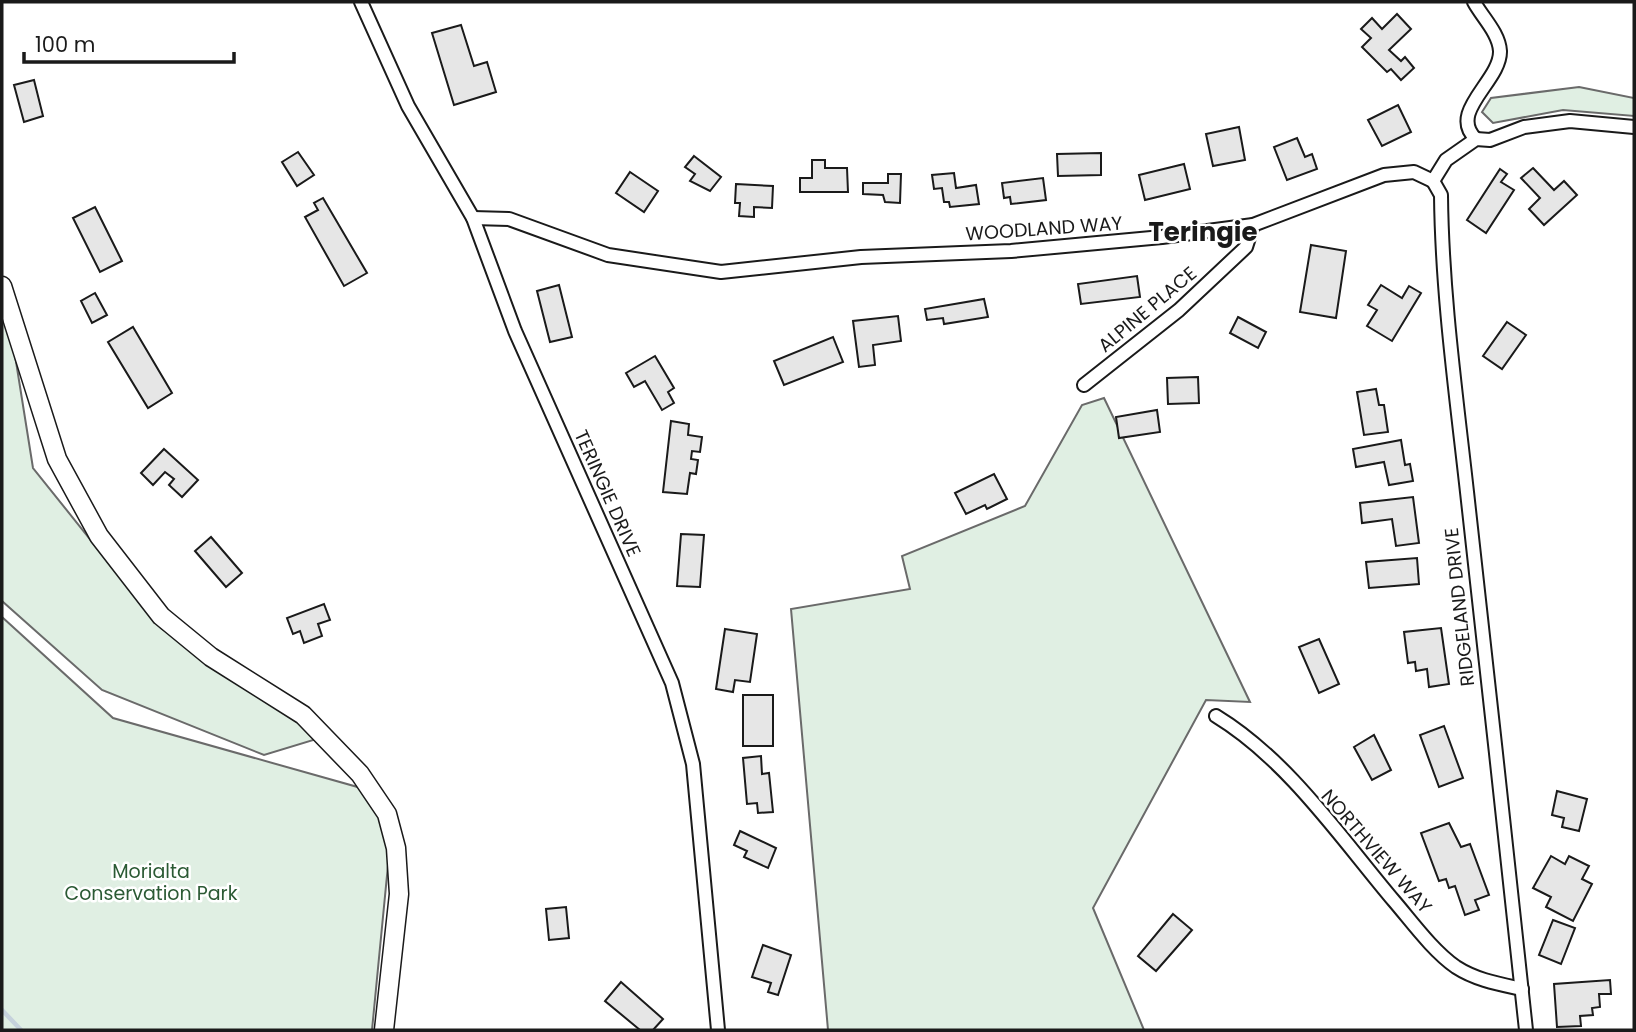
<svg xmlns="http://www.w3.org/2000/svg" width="1636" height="1032" font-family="Poppins,sans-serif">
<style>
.green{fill:#e0efe3;stroke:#6a6a6a;stroke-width:2}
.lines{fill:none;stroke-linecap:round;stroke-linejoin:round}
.stream{stroke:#c6d2dc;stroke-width:4.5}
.building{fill:#e6e6e6;stroke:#1a1a1a;stroke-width:2}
.minor-casing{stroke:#1a1a1a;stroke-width:16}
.secondary-casing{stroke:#1a1a1a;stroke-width:21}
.minor{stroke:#fff;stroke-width:12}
.secondary{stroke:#fff;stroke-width:18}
.labels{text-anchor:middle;stroke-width:5;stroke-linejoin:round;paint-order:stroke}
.street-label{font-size:19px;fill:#1a1a1a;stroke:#fff}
.park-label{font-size:19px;fill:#2b5a34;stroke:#fff}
.district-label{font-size:26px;font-weight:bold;fill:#1a1a1a;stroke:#fff}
</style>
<rect width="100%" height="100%" fill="#fff"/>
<g class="green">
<path d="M1579,87L1634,98V116L1563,110L1493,123L1482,112L1491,98Z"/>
<path d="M2,311L14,349L33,468L161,628L320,738L264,755L102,690L2,601Z"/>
<path d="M1104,398L1250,702L1206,700L1093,908L1144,1030H828L791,609L910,589L902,556L1025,506L1082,405Z"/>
<path d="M2,617L113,718L361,788L392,824L372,1030H2Z"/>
</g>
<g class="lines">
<path class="stream" d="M2,1010L21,1030"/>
</g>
<g class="building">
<path d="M1397,14L1411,29L1389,50L1401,61L1405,57L1414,68L1401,80L1391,69L1387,72L1362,47L1371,38L1361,29L1372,18L1382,29Z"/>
<path d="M461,25L474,66L487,62L496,92L454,105L432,33Z"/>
<path d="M34,80L43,116L24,122L14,85Z"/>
<path d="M1398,105L1411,132L1382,146L1368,120Z"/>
<path d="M1239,127L1245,160L1213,166L1206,134Z"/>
<path d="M1297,138L1305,157L1312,154L1317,169L1287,180L1274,147Z"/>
<path d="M298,152L314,175L297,186L282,162Z"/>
<path d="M1101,153V175L1058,176L1057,154Z"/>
<path d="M694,156L721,177L710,191L690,181L695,174L685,167Z"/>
<path d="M812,160H825V168H847L848,192H800V178H812Z"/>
<path d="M1184,164L1190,189L1145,200L1139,175Z"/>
<path d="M1533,168L1554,190L1564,181L1577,195L1544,225L1529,209L1540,198L1521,178Z"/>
<path d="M1500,169L1507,174L1501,182L1514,190L1486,233L1467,220Z"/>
<path d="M630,172L658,191L644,212L616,193Z"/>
<path d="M954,173L956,188L976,185L979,204L950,207L949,202H944L942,188L934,189L932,175Z"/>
<path d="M888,174H901L900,203L885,202L883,195L863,194V183H888Z"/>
<path d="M1043,178L1046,200L1011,204L1010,197L1004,198L1002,183Z"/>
<path d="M736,184L773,186L772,208L754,207V217L739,216L740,203H735Z"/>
<path d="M323,198L367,273L344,286L305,217L318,210L314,203Z"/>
<path d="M95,207L122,261L100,272L73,218Z"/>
<path d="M1311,245L1346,251L1336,318L1300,312Z"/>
<path d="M1137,276L1140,297L1081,304L1078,284Z"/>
<path d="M559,285L572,337L550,342L537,291Z"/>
<path d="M1381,285L1402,298L1409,286L1421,293L1392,341L1367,326L1377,310L1368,305Z"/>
<path d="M95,293L107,315L92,323L81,301Z"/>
<path d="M984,299L988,317L944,324L943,318L927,320L925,309Z"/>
<path d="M898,316L901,341L873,345L875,365L859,367L853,321Z"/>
<path d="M1238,317L1266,332L1258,348L1230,333Z"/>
<path d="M1507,322L1526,335L1502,369L1483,356Z"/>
<path d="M133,327L172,393L148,408L108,342Z"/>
<path d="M833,337L843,362L784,385L774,361Z"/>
<path d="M655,356L674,388L668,392L674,403L662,410L645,381L634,387L626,373Z"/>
<path d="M1198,377L1199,403L1168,404L1167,378Z"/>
<path d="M1376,389L1379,405H1384L1388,432L1364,435L1357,392Z"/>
<path d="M1157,410L1160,432L1119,438L1116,417Z"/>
<path d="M671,421L689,424L688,435L702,437L700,452L692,451L691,459L698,460L696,474L690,473L687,494L663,492Z"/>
<path d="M1401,440L1405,465L1410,464L1413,481L1389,485L1384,462L1356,467L1353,449Z"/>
<path d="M164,449L198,480L182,497L169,485L174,479L165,472L153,485L141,473Z"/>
<path d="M994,474L1007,499L987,509L985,505L966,514L955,493Z"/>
<path d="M1413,497L1419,543L1396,546L1392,519L1362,523L1360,503Z"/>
<path d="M681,534L704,535L700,587L677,586Z"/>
<path d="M211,537L242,573L226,587L195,551Z"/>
<path d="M1417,558L1419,584L1369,588L1366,562Z"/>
<path d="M324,604L330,620L318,624L322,636L304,643L300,631L293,634L287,618Z"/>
<path d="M1441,628L1449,684L1429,687L1427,669L1416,671L1415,662L1408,663L1404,632Z"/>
<path d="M725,629L757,634L750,682L735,680L733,692L716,689Z"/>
<path d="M1319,639L1339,684L1319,693L1299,647Z"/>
<rect x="743" y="695" width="30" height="51"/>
<path d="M1444,726L1463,778L1439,787L1420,735Z"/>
<path d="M1374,735L1391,770L1372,780L1354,747Z"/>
<path d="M761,756L762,774L769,773L773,812L758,813L757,803L747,804L743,758Z"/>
<path d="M1557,791L1587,799L1579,831L1562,827L1564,818L1552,815Z"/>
<path d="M1449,823L1461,847L1470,844L1489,895L1475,900L1479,910L1465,915L1455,886L1449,888L1446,879L1439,881L1421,833Z"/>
<path d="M740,831L776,848L768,868L744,857L747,851L734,845Z"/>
<path d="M1551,856L1565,864L1569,856L1589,866L1582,879L1592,884L1573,921L1546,907L1551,897L1533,888Z"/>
<path d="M566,907L569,938L549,940L546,909Z"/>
<path d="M1173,914L1192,930L1156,971L1138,956Z"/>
<path d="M1553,920L1575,928L1561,964L1539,955Z"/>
<path d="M763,945L791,955L778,995L768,992L771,983L752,977Z"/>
<path d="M1610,980L1611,994H1599L1600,1007L1592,1008L1593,1015L1580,1016L1581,1026L1557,1027L1554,984Z"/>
<path d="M621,982L663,1019L653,1030H640L605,1001Z"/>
</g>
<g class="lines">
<g class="minor-casing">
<g id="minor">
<path d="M361,2L408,106L473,218L515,331L672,683L693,764L718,1030"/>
<path d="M1474,2C1482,17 1499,33 1500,51C1501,81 1447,112 1476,139"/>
<path d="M1433,181L1441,195C1442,294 1456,393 1467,492C1486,671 1508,851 1526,1030"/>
<path d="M473,218L509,219L608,255L721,272L861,257L1011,251L1162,237L1253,225L1384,175L1414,172L1433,181L1446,160L1476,139L1490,140L1524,127L1570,121L1634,127"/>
<path d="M1084,385L1179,310L1246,247L1253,225"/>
<path d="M1216,716C1288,760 1340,837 1394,901C1412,922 1433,951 1456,967C1476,980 1499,984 1522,989"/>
</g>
</g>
<g class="secondary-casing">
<path id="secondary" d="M2,286L57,459L99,536L161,616L211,657L303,715L360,774L387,814L396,848L399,894L384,1030"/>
</g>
<use href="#minor" class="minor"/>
<use href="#secondary" class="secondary"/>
</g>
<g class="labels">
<g class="street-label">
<text transform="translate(1044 228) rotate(-4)" y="7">WOODLAND WAY</text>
<text transform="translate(1147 309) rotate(-40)" y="7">ALPINE PLACE</text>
<text transform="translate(608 493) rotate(66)" y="7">TERINGIE DRIVE</text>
<text transform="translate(1459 607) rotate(-96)" y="7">RIDGELAND DRIVE</text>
<text transform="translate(1377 851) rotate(49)" y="7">NORTHVIEW WAY</text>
</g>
<g class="park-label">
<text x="151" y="878">Morialta<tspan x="151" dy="22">Conservation Park</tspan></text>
</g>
<g class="district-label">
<text x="1203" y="241">Teringie</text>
</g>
</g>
<rect width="1636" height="1032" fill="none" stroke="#1a1a1a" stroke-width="7"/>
<path d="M24 52v10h210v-10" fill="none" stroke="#1a1a1a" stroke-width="3.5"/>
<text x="35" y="52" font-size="21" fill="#1a1a1a" stroke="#ffffff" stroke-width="5" paint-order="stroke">100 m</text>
</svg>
